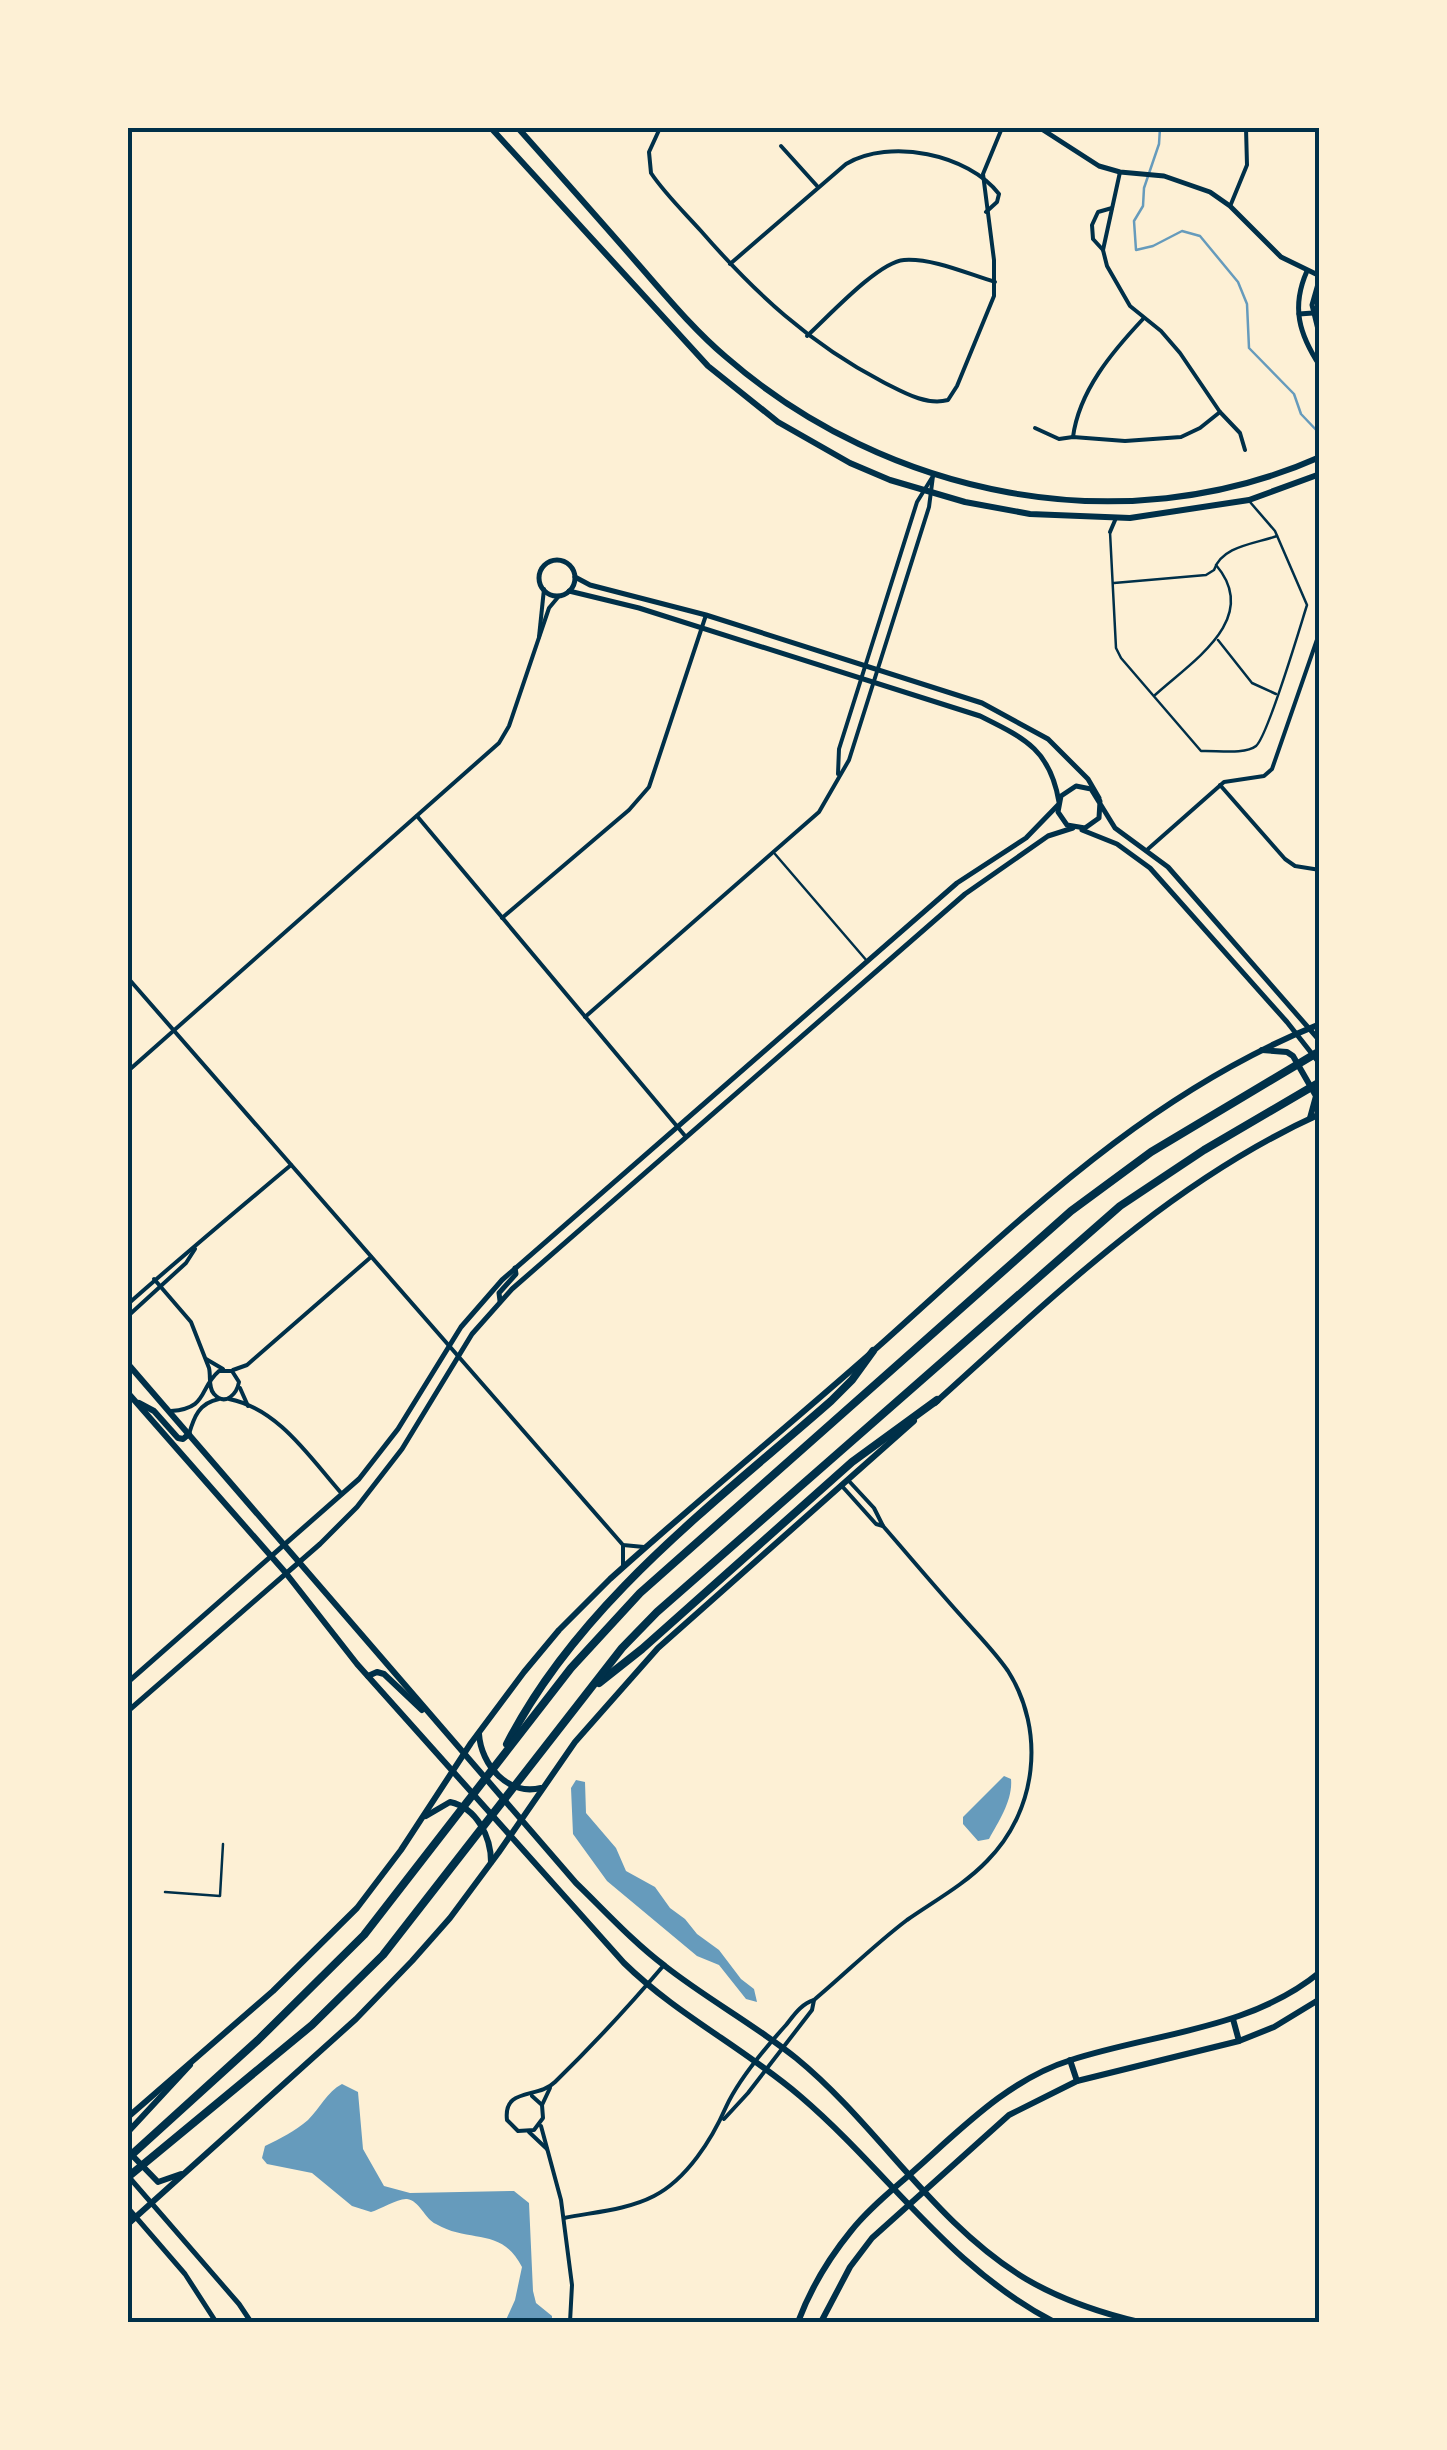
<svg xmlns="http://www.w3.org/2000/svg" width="1447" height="2450" font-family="'Nunito Sans',sans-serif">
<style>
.water{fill:#669bbc}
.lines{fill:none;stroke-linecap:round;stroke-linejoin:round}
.stream{stroke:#669bbc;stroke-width:2.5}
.service{stroke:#003049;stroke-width:2.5}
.pedestrian{stroke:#003049;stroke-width:2.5}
.minor{stroke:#003049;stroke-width:4}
.tertiary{stroke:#003049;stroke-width:5}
.secondary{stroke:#003049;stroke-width:6}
.motorway{stroke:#003049;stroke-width:8}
.neatline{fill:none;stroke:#003049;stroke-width:4}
</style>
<rect width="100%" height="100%" fill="#fdf0d5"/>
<g class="water">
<path d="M1004,1776L1011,1779C1013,1800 999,1821 989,1839L978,1841L963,1824V1817Z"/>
<path d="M576,1780L585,1782L586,1813L616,1848L626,1871L655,1887L670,1908L685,1919L697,1934L719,1950L741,1979L754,1989L757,2002L746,1999L719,1965L697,1956L607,1881L573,1834L571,1788Z"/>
<path d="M342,2084L358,2092L363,2149L384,2186L410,2193L514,2191L529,2203L533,2291L536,2303L552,2316V2322H505L515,2300L522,2267C501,2226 470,2244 436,2224C425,2219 419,2200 407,2199C398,2198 381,2209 371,2212L352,2206L312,2173L267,2164L262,2158L265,2146C280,2139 295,2131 308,2120C320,2108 327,2092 342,2084Z"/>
</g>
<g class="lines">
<path class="stream" d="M1160,128L1159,144L1144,188L1143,206L1134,221L1136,250L1153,246L1182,231L1200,236L1238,282L1247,304L1249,348L1294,394L1301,414L1320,434"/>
<g class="service">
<path d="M1110,532L1116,648L1121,658L1201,751C1215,750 1245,755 1256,746C1268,736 1300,627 1307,605L1275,531L1250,502"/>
<path d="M1114,583L1206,575L1214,570C1222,546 1254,544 1277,536"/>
<path d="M1218,640L1252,683L1276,694"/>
<path d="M1155,695C1191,662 1262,619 1216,565"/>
<path d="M775,854L867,961"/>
</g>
<path class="pedestrian" d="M165,1892L220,1896L223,1844"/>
<g class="minor">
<path d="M660,128L649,152L651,173C665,194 684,212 701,231C755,293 810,344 883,382C903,392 926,406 948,400L957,386L994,296V260L983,174L1002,128"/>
<path d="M781,146L818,187"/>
<path d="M1120,172L1103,250L1107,266L1130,306L1161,331L1180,353L1220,412L1240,433L1245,450"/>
<path d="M1231,204L1247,165L1246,128"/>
<path d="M1103,250L1093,239L1092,225L1098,212L1112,208"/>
<path d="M730,264L846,164C890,138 968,154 999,194L997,202L986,212"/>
<path d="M807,336C828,317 878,262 904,260C933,258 968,274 995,282"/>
<path d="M1035,428L1059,439L1073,437L1125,441L1181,437L1200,428L1220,412"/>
<path d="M1073,437C1079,391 1112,352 1143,319"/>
<path d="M1110,532L1116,518"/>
<path d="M539,637L544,589"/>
<path d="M838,774L839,749L917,502L933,476"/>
<path d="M1220,785L1285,859L1295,866L1320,870"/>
<path d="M417,816L686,1137"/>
<path d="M1148,849L1224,782L1264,776L1272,769L1320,631"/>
<path d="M502,918L629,810L649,787L706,615"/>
<path d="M128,978L623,1545L644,1547"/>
<path d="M585,1017L819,812L849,760L929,507L933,476"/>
<path d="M128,1071L499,743L509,726L549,608L559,596"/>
<path d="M154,1279L191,1322L209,1368C211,1376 208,1388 214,1394C226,1407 237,1393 239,1382L232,1371H219C198,1389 209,1408 171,1411"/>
<path d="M128,1304C181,1257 236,1211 291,1165"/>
<path d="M128,1316L186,1263L195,1249"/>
<path d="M206,1359L223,1369"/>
<path d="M233,1370L247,1365L371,1257"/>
<path d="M240,1388L248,1406"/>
<path d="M229,1399C279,1409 310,1458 342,1494"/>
<path d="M189,1434C194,1417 199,1403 219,1399"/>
<path d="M848,1480L874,1508L883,1526"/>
<path d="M623,1565V1545"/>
<path d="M532,2096L542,2105L543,2118L534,2130L518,2131L507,2120C503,2087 538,2099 555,2082C593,2045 629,2006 664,1965"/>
<path d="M542,2105L550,2088"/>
<path d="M724,2119L748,2093L812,2010L814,2000"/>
<path d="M541,2126L561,2200L572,2285L570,2322"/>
<path d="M529,2132L547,2149"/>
<path d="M564,2218C594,2212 627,2210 654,2196C687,2179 712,2139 726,2107C738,2081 767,2046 786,2025C794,2015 801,2004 814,2000C845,1974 874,1945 907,1920C934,1901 964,1885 987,1861C1037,1811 1046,1731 1008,1671C995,1652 978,1635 963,1618C936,1588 910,1557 883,1526L876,1524L841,1485"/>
</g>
<g class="tertiary">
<path d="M1040,128L1099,166L1120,172L1164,176L1210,192L1230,206L1281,257L1320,276"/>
<path d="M1307,271C1291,307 1299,334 1320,366"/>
<path d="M1320,277L1312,305L1320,338"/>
<path d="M1299,314L1313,313L1320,302"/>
<circle cx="557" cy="578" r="18"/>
<path d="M575,577L590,585L706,615L982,703L1048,739L1088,779L1099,798"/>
<path d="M569,591L639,608L980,716C1024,738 1050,749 1059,802"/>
<path d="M1100,801L1099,818L1085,828L1067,825L1058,812L1061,796L1076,786L1091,789L1115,828L1168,867L1320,1041"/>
<path d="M1082,830L1117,844L1150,868L1287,1022L1320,1064"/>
<path d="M500,1301L499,1293L516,1274L515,1268"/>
<path d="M128,1682L359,1479L398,1429L461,1327L502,1280L957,883L1026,838L1058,805"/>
<path d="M128,1711L320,1544L357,1507L402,1449L472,1334L512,1289L965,894L1048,836L1073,828"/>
<path d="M128,2176L239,2304L251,2322"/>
<path d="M128,2208L185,2274L216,2322"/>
</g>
<g class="secondary">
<path d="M491,128L708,366L778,422L850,463L890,480L965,502L1030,514L1130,518L1249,500L1320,474"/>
<path d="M518,128C558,173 598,218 638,264C666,296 694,330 726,357C887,497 1122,545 1320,457"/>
<path d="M1262,1050L1287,1052L1293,1056L1316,1096L1310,1118"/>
<path d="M128,1364L576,1883C605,1911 633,1942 665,1966C707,1999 755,2025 796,2058C878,2125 934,2224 1026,2279C1060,2299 1101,2313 1139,2322"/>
<path d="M128,1393L285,1572L357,1664L624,1963C676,2014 744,2048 800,2096C889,2172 947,2266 1054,2322"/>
<path d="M139,1403L154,1411L178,1438L183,1439L189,1434"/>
<path d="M935,1403C1055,1295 1170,1182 1320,1114"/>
<path d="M368,1676L377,1672L384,1674L422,1710"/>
<path d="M479,1734C481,1765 508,1796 541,1788"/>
<path d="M426,1816L450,1802C477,1808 491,1837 491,1862"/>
<path d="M1233,2019L1239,2041"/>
<path d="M1070,2060L1077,2081"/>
<path d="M128,2117L273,1991L357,1908L401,1850L471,1743L524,1672L559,1630L610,1579C699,1499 791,1424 880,1345C1018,1222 1145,1094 1320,1024"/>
<path d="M128,2132L190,2065"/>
<path d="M128,2151L158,2182L181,2174"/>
<path d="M128,2224L356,2019L412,1961L450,1918L499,1852L575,1742L658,1648L914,1421"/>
<path d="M798,2322C810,2290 829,2258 851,2231C870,2207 895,2188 917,2168C964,2126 1010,2079 1071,2060C1154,2033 1250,2030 1320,1972"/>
<path d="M821,2322L850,2267L872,2238L1009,2115L1077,2081L1239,2041L1274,2027L1320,1999"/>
</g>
<g class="motorway">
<path d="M599,1683L642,1649L852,1462L937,1400"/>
<path d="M507,1744C579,1603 715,1503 831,1401L852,1380L873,1351"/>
<path d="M128,2158L258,2040L364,1935L571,1668L640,1593L1071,1211L1151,1152L1320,1051"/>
<path d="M128,2177L312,2025L383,1955L622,1648L657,1612L1120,1206L1204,1150L1320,1082"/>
</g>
</g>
<rect width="1447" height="2450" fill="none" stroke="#fdf0d5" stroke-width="260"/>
<rect x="130" y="130" width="1187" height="2190" class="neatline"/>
</svg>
